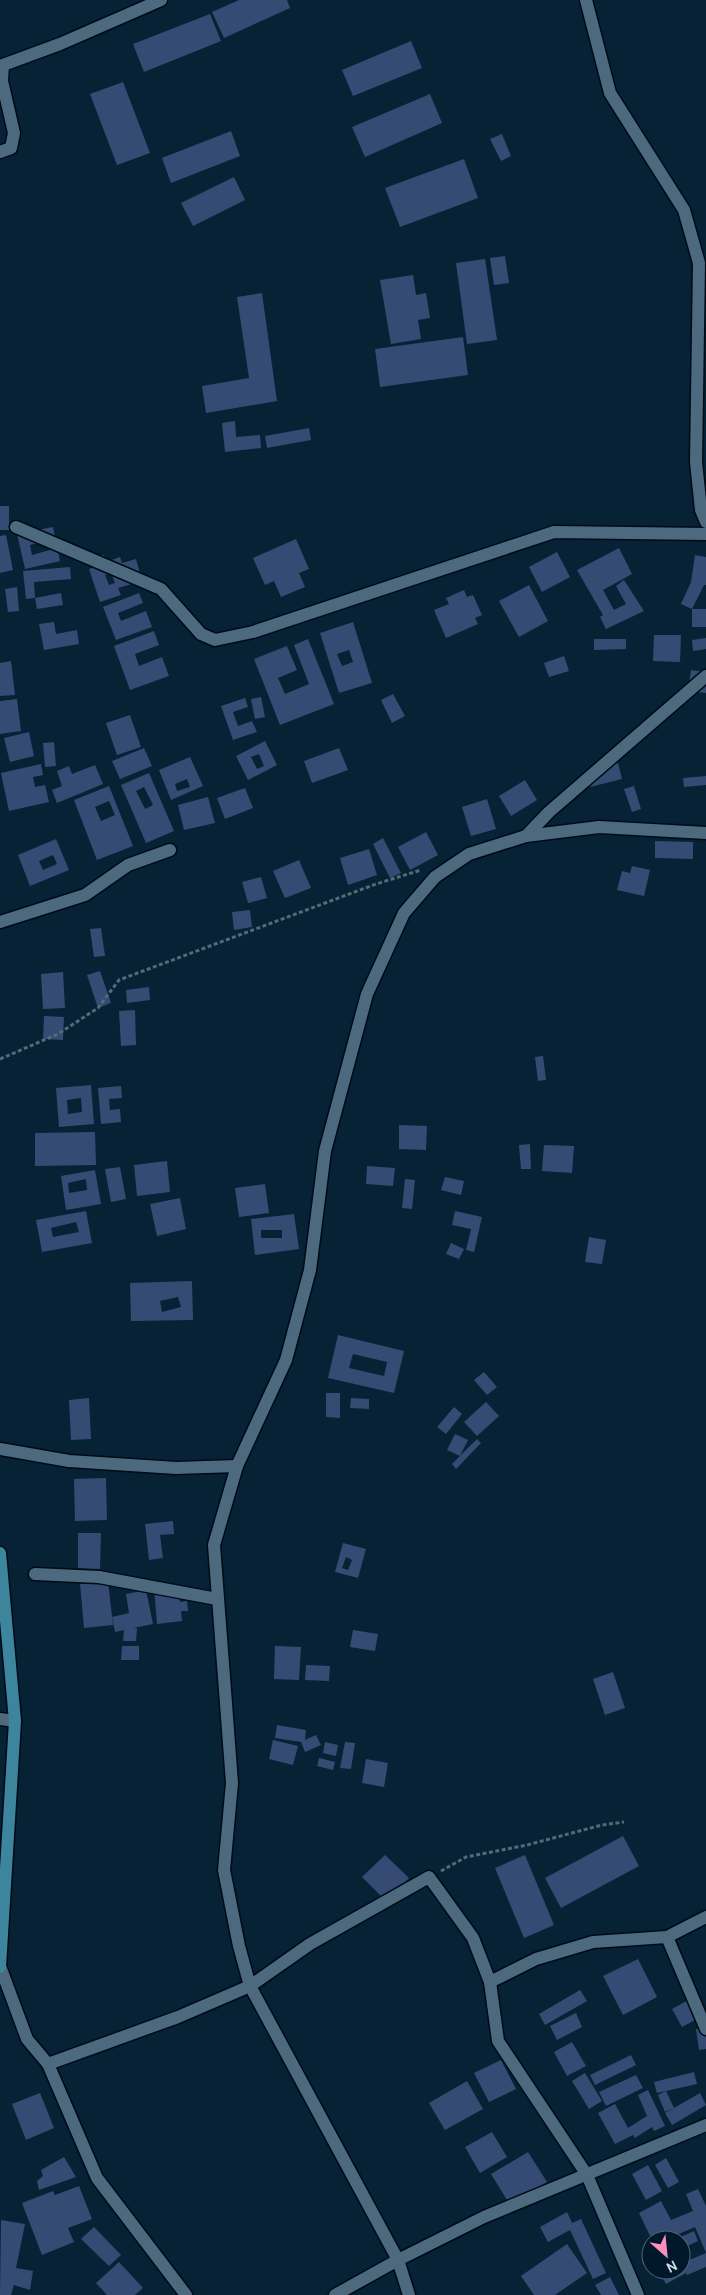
<svg xmlns="http://www.w3.org/2000/svg" width="706" height="2295" font-family="Cabin,sans-serif">
<style>
.building{fill:#364b74;fill-rule:evenodd}
.lines{fill:none;stroke-linecap:round;stroke-linejoin:round}
.minor-casing{stroke:#000b17;stroke-width:15}
.tertiary-casing{stroke:#000b17;stroke-width:15}
.secondary-casing{stroke:#000b17;stroke-width:15}
.path{stroke:#526a79;stroke-width:3;stroke-dasharray:4 2.5;stroke-linecap:butt}
.minor{stroke:#4c697e;stroke-width:12}
.tertiary{stroke:#4c697e;stroke-width:12}
.secondary{stroke:#3d849d;stroke-width:12}
</style>
<rect width="100%" height="100%" fill="#062234"/>
<g class="building">
<path d="M239,0H287L290,8L224,38L212,12Z"/>
<path d="M210,14L221,41L144,72L133,44Z"/>
<path d="M411,41L422,68L353,96L342,70Z"/>
<path d="M123,82L150,153L117,165L90,94Z"/>
<path d="M430,94L442,123L365,157L352,127Z"/>
<path d="M231,131L240,156L171,183L162,158Z"/>
<path d="M502,134L511,156L501,161L490,139Z"/>
<path d="M464,159L478,198L400,227L385,188Z"/>
<path d="M234,177L245,200L193,226L181,203Z"/>
<path d="M505,256L509,283L494,285L490,258Z"/>
<path d="M485,259L497,340L467,344L456,263Z"/>
<path d="M413,275L416,295L426,293L430,318L418,320L421,339L391,344L380,280Z"/>
<path d="M262,293L277,401L206,413L202,386L249,378L237,297Z"/>
<path d="M463,337L468,375L380,387L375,349Z"/>
<path d="M235,421L236,437L260,435L261,448L225,452L222,423Z"/>
<path d="M309,428L311,440L267,448L265,436Z"/>
<rect x="0" y="506" width="9" height="24"/>
<path d="M53,527L60,561L25,569L17,534ZM48,540L50,550L32,555L30,545Z"/>
<path d="M6,535L13,570L0,573V536Z"/>
<path d="M296,539L309,569L299,573L305,587L281,597L274,581L265,585L253,558Z"/>
<path d="M619,548L632,574L603,590L614,610L626,604L616,586L624,580L644,611L606,629L600,617L603,615L577,570Z"/>
<path d="M557,552L570,577L542,592L529,567Z"/>
<path d="M104,555L106,562L120,557L122,563L136,559L142,581L118,588L121,595L100,602L89,569L95,567L92,559ZM111,573L115,583L109,585L105,575Z"/>
<path d="M695,555L706,557V585H704L692,609H706V627H692V609L681,604L691,582Z"/>
<path d="M70,567L71,579L34,582L35,598L26,599L23,571Z"/>
<path d="M529,585L548,621L519,637L499,601Z"/>
<path d="M17,587L19,611L8,612L5,589Z"/>
<path d="M464,590L467,597L473,595L482,615L475,618L478,624L446,638L434,610L449,604L446,598Z"/>
<path d="M61,593L63,605L37,609L35,598Z"/>
<path d="M139,593L143,603L118,613L121,621L146,611L152,627L116,640L103,607Z"/>
<path d="M54,622L56,634L77,630L79,644L44,650L39,624Z"/>
<path d="M353,622L372,683L339,693L320,633ZM349,650L353,662L342,666L337,654Z"/>
<path d="M154,631L159,645L135,654L139,666L162,657L169,676L130,690L114,646Z"/>
<path d="M654,635H681L680,662L653,661Z"/>
<path d="M706,638V649L693,651L692,640Z"/>
<path d="M308,639L334,704L280,725L254,659L287,646L297,670L278,678L285,694L309,684L294,645Z"/>
<path d="M594,639H626V649L594,650Z"/>
<path d="M564,656L569,671L549,677L544,663Z"/>
<path d="M11,661L15,695L0,696V663Z"/>
<path d="M691,670L706,672V693L688,691Z"/>
<path d="M393,694L405,716L392,723L381,700Z"/>
<path d="M261,697L265,717L255,719L251,699Z"/>
<path d="M245,698L248,707L233,712L238,726L252,721L257,732L233,740L221,706Z"/>
<path d="M17,699L21,731L0,734V701Z"/>
<path d="M130,715L141,747L117,755L106,723Z"/>
<path d="M29,732L34,756L10,762L4,738Z"/>
<path d="M265,741L277,765L248,780L236,756ZM259,754L264,766L257,769L251,757Z"/>
<path d="M54,742L56,766L45,767L43,743Z"/>
<path d="M144,748L152,766L120,779L112,761Z"/>
<path d="M339,748L348,770L312,783L304,761Z"/>
<path d="M190,757L203,786L171,800L159,770ZM187,779L190,787L177,791L175,784Z"/>
<path d="M618,763L622,779L590,787L586,771Z"/>
<path d="M41,764L43,775L33,777L35,787L45,785L49,802L9,811L1,773Z"/>
<path d="M95,765L103,784L57,803L52,790L62,786L57,771L69,766L72,774Z"/>
<path d="M149,773L174,831L146,843L121,785ZM144,787L153,805L145,809L136,791Z"/>
<path d="M706,776V785L684,787L683,778Z"/>
<path d="M525,780L537,800L511,816L499,796Z"/>
<path d="M109,786L133,846L97,860L74,800ZM109,801L115,815L101,821L95,807Z"/>
<path d="M634,786L641,809L632,812L624,789Z"/>
<path d="M245,788L253,808L225,819L217,798Z"/>
<path d="M208,797L215,823L184,830L178,805Z"/>
<path d="M487,799L496,829L471,836L462,807Z"/>
<path d="M426,832L438,855L410,870L398,847Z"/>
<path d="M383,838L401,873L390,878L373,844Z"/>
<path d="M56,839L69,870L30,886L18,855ZM53,855L57,864L43,870L39,861Z"/>
<path d="M655,841L693,842V859L655,858Z"/>
<path d="M369,849L377,875L348,885L340,858Z"/>
<path d="M299,860L311,888L285,898L273,871Z"/>
<path d="M632,866L650,870L644,896L617,890L622,871L630,873Z"/>
<path d="M261,877L267,898L248,903L242,882Z"/>
<path d="M250,910L252,927L234,930L232,912Z"/>
<path d="M101,928L105,956L94,957L90,929Z"/>
<path d="M100,971L111,1003L98,1008L87,975Z"/>
<path d="M63,972L65,1008L43,1009L41,974Z"/>
<path d="M149,987L150,1000L127,1003L126,990Z"/>
<path d="M135,1010L136,1045L121,1046L119,1011Z"/>
<path d="M44,1016L64,1017L63,1040L43,1039Z"/>
<path d="M543,1056L546,1080L538,1081L535,1057Z"/>
<path d="M91,1085L94,1124L59,1127L56,1088ZM81,1098L82,1112L68,1114L67,1100Z"/>
<path d="M121,1086L122,1098L109,1099L110,1110L120,1109L121,1122L101,1124L98,1088Z"/>
<path d="M399,1125L427,1126L426,1150L399,1149Z"/>
<path d="M95,1132L96,1165L35,1166V1133Z"/>
<path d="M530,1144L531,1169H521L519,1145Z"/>
<path d="M544,1145L574,1146L572,1173L542,1171Z"/>
<path d="M167,1161L170,1192L137,1196L134,1165Z"/>
<path d="M367,1166L395,1168L393,1186L366,1184Z"/>
<path d="M120,1167L126,1199L111,1202L105,1169Z"/>
<path d="M95,1170L101,1204L66,1210L61,1176ZM86,1179L87,1190L69,1193L68,1183Z"/>
<path d="M445,1177L464,1181L461,1195L441,1190Z"/>
<path d="M405,1179L415,1180L412,1209L402,1208Z"/>
<path d="M265,1184L269,1213L239,1217L235,1188Z"/>
<path d="M180,1198L186,1229L157,1236L150,1204Z"/>
<path d="M86,1211L92,1243L42,1252L36,1220ZM76,1222L79,1232L53,1237L51,1228Z"/>
<path d="M455,1211L482,1217L474,1252L466,1250L471,1229L452,1225Z"/>
<path d="M294,1214L299,1249L255,1255L251,1219ZM261,1230H282V1238H261Z"/>
<path d="M589,1237L606,1240L602,1264L585,1262Z"/>
<path d="M451,1243L464,1249L459,1259L446,1254Z"/>
<path d="M192,1281L193,1320L131,1321L130,1283ZM178,1297L181,1307L162,1312L160,1301Z"/>
<path d="M338,1335L404,1351L394,1393L328,1378ZM353,1354L387,1362L384,1376L349,1368Z"/>
<path d="M484,1372L497,1387L487,1395L474,1380Z"/>
<path d="M326,1393H340V1418L326,1417Z"/>
<path d="M89,1398L91,1439L71,1440L69,1400Z"/>
<path d="M351,1398L369,1399V1409L350,1408Z"/>
<path d="M486,1402L499,1416L477,1436L464,1422Z"/>
<path d="M454,1407L462,1414L446,1434L437,1427Z"/>
<path d="M455,1434L468,1440L460,1456L447,1450Z"/>
<path d="M477,1439L481,1443L456,1469L452,1464Z"/>
<path d="M106,1478L107,1520L75,1521L74,1479Z"/>
<path d="M173,1521L174,1534L160,1535L163,1558L149,1560L145,1524Z"/>
<path d="M78,1533H101L100,1569L78,1568Z"/>
<path d="M343,1543L366,1549L358,1578L335,1572ZM346,1557L352,1560L348,1570L342,1568Z"/>
<path d="M108,1581L113,1625L84,1628L80,1584Z"/>
<path d="M178,1585L180,1602L187,1601L188,1611H181L182,1621L157,1624L154,1587Z"/>
<path d="M146,1590L153,1624L133,1628H137L136,1641H123L124,1630L115,1632L112,1617L129,1613L126,1594Z"/>
<path d="M353,1630L378,1634L375,1651L350,1647Z"/>
<path d="M122,1646H139V1660H121Z"/>
<path d="M275,1646L301,1647L299,1680L274,1679Z"/>
<path d="M306,1665L330,1666L329,1681L305,1680Z"/>
<path d="M613,1672L625,1708L605,1715L593,1679Z"/>
<path d="M277,1725L306,1730L305,1740L316,1735L321,1745L305,1752L301,1742L275,1738Z"/>
<path d="M273,1740L298,1746L293,1765L269,1759Z"/>
<path d="M325,1742L338,1745L336,1756L323,1753Z"/>
<path d="M345,1742L355,1743L351,1769L340,1768Z"/>
<path d="M319,1758L335,1762L333,1770L317,1766Z"/>
<path d="M366,1759L388,1763L384,1787L362,1783Z"/>
<path d="M623,1836L639,1866L561,1908L545,1878Z"/>
<path d="M385,1855L409,1878L386,1901L362,1877Z"/>
<path d="M525,1855L554,1925L524,1938L495,1868Z"/>
<path d="M638,1959L657,1997L623,2015L603,1976Z"/>
<path d="M580,1990L587,2001L545,2025L539,2014Z"/>
<path d="M696,1996L706,2014L682,2027L672,2009Z"/>
<path d="M576,2013L582,2027L557,2040L550,2026Z"/>
<path d="M706,2028V2049L699,2050L696,2029Z"/>
<path d="M572,2042L586,2066L567,2076L554,2052Z"/>
<path d="M631,2055L636,2065L595,2085L590,2075Z"/>
<path d="M501,2060L516,2089L489,2102L474,2073Z"/>
<path d="M694,2072L697,2084L657,2093L654,2082Z"/>
<path d="M585,2073L602,2101L589,2109L572,2081Z"/>
<path d="M636,2075L643,2088L606,2106L599,2092Z"/>
<path d="M467,2081L483,2109L445,2130L429,2103Z"/>
<path d="M648,2090L665,2126L654,2131L652,2127L635,2138L633,2135L615,2144L598,2113L615,2104L628,2128L647,2116L638,2095Z"/>
<path d="M666,2091L674,2108L700,2093L706,2105L672,2125L665,2113L674,2108L665,2112L658,2095Z"/>
<path d="M40,2093L54,2128L26,2140L12,2104Z"/>
<path d="M492,2132L507,2157L480,2173L465,2147Z"/>
<path d="M528,2152L547,2182L510,2205L491,2174Z"/>
<path d="M64,2157L76,2177L39,2190L37,2181L43,2176L41,2170Z"/>
<path d="M666,2158L679,2182L668,2188L655,2165Z"/>
<path d="M648,2165L662,2191L646,2200L632,2174Z"/>
<path d="M79,2186L92,2219L68,2228L74,2242L42,2255L22,2203L53,2191L55,2195Z"/>
<path d="M698,2189L706,2206V2267L687,2275L686,2273L666,2284L659,2270H681V2264L685,2271L682,2263L706,2253L695,2227L665,2240H652L639,2213L661,2201L671,2220L693,2211L686,2194Z"/>
<path d="M567,2212L572,2223L581,2219L606,2273L593,2279L570,2230L548,2242L540,2227Z"/>
<path d="M1,2220L25,2224L16,2268L33,2271L30,2290L14,2285L11,2295H0Z"/>
<path d="M94,2227L121,2255L109,2266L81,2239Z"/>
<path d="M694,2231L698,2241L681,2249V2240H674Z"/>
<path d="M567,2244L587,2273L555,2295H534L521,2276Z"/>
<path d="M119,2262L143,2288L135,2295H107L96,2283Z"/>
<path d="M610,2277L619,2295H601L595,2285Z"/>
</g>
<g class="lines">
<g class="minor-casing">
<g id="minor">
<path d="M586,0L610,93L684,210L699,263L696,462L701,510L706,522"/>
<path d="M0,152L11,148L14,133L2,81L3,65L60,44L161,0"/>
<path d="M16,527L161,589L201,634L215,640L253,632L554,532L706,534"/>
<path d="M526,836L549,812L706,676"/>
<path d="M0,922L85,895L128,865L170,850"/>
<path d="M35,1574L99,1577L217,1599"/>
<path d="M0,1719L15,1721"/>
<path d="M667,1937L706,2029"/>
<path d="M490,1982L498,2041L587,2175L638,2295"/>
<path d="M48,2064L178,2017L250,1986L310,1944L429,1877L473,1938L490,1982L536,1959L593,1942L667,1937L706,1917"/>
<path d="M409,2295L398,2260L484,2217L706,2125"/>
</g>
</g>
<g class="tertiary-casing">
<g id="tertiary">
<path d="M0,1449L69,1461L176,1468L237,1466"/>
<path d="M0,1966L27,2039L48,2064L97,2178L186,2295"/>
<path d="M335,2295L398,2260L250,1986L239,1946L224,1870L232,1783L214,1545L237,1466L286,1360L310,1270L325,1151L367,994L404,913L435,877L469,854L526,836L599,827L706,833"/>
</g>
</g>
<g class="secondary-casing">
<path id="secondary" d="M0,1553L15,1721L0,1967"/>
</g>
<g class="path">
<path d="M0,1059L58,1034L98,1008L119,980L376,884L421,870"/>
<path d="M441,1871L466,1857L527,1845L602,1825L624,1822"/>
</g>
<use href="#minor" class="minor"/>
<use href="#tertiary" class="tertiary"/>
<use href="#secondary" class="secondary"/>
</g>
<g transform="translate(666 2255) rotate(153)"><circle r="24" fill="#00182a" stroke="#526676"/>
<path d="M0-4L9 19L0 12L-9 19Z" fill="#fe8ebd"/>
<text y="-8" font-size="14" font-weight="bold" text-anchor="middle" fill="#ccdce8">N</text>
</g>
</svg>
